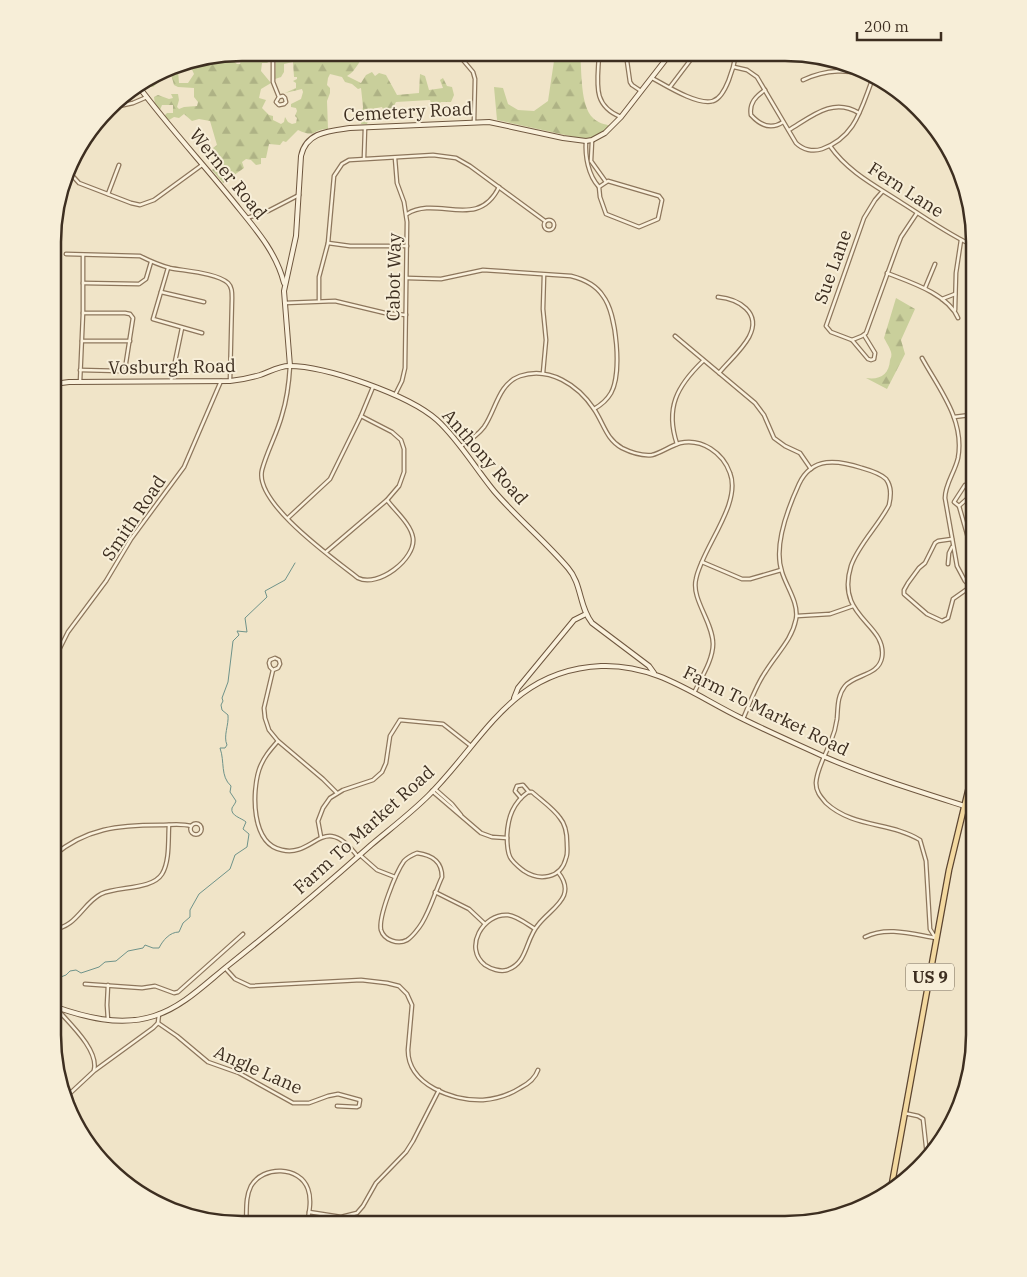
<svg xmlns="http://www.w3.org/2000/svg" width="1027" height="1277" font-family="'IBM Plex Serif',serif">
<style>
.forest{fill:url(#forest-firs)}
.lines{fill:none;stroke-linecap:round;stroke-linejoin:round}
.stream{stroke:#6f938a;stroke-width:1}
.street-casing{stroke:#8d765c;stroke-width:5}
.secondary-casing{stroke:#6f573f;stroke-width:6}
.primary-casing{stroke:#5b4430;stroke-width:7}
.street{stroke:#faf1dc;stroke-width:2.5}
.secondary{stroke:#faf1dc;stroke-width:4}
.primary{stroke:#f3d9a0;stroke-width:4.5}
.labels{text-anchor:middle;stroke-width:4;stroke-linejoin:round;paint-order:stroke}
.shield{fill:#f7eed8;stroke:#756857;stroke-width:1}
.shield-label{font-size:16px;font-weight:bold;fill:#3d2e20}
.street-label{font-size:18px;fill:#3d2e20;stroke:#f7eed8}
.rim{fill:none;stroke:#3d2e20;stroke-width:2.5}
</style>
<defs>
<pattern id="forest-firs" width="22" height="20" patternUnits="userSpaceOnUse" patternTransform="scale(1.25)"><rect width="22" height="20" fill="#c9cf9b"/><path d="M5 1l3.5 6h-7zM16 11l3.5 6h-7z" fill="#aeb285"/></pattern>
</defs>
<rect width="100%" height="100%" fill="#f0e4c8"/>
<g class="forest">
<path d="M240,53H245L250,56L255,53H270V61L267,63H262L261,71L271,83L261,89L259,98L266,100L262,108L269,115L273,116V120L281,124L284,122L285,117L288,122L292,124L296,123L297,118L295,116L297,111L296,108L291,107V104L301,99L303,92L302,89L285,93L296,88V83L293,81L297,79V77H294L293,62L284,64V72L281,77L275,79L276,53H348L346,59L355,58L356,60L366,53H369C358,59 357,71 347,76L361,83L366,75L372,72L375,76L379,73L386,75L397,95L419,93L420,74L425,76L429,90L443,88L440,80L443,78L447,86L452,87L454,95L451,102H441L436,106L431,103L430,100L396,102L390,113L384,111L382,107L372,109L367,124H361L363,107L361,88L358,89L352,84L345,82L342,77L330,74L328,78L327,85L330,88V93L327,101L328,129C313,128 317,139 298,130L286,142L283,141L280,145L269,144L266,158H261V164L256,165L251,160L246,159L242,162L244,168L223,183L212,170L217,166L213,148L217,145L210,121L199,119L192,121L184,114L179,118L174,117L169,120L164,116L167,113H173V105H162L160,110L155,105L154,97L158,95L169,99L173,98L171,94H178L179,100L177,107L179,109L184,107L197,106L198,102L194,97V88L178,87L174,85L171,74H165V77L153,87H144L142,85L172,68L178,70L179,83H188L194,74L189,63V61C204,59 212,66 226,55L237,64H240L242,57Z"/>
<path d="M528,53H580C582,71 580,106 593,118C598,123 604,124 611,126L595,137L584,139L497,120L494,87L503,88L508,104L518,110L534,111L548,101L554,61L529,58Z"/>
<path d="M896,298L915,309L901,340L905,354L887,389L866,378C880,380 889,375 890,360C891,358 892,355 891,352C890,348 886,342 884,338Z"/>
</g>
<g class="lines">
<path class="stream" d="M53,980L66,975L70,971L76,970L81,973L99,967L105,962L116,961L128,951L143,948L145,945L153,948H159C163,940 170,932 179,932L183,923L190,917V910L199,894L230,869L235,855L247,847L249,834L243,829L246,822C242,818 230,816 232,808C233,806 235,804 236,801L230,792L231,786C220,776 225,762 220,748H225L227,745C223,736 229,725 228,715L222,710L221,705L223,701L222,698L228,682L233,641L239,635L237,631L247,632L245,618L267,597L265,591L285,580L295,563"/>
<g class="street-casing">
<g id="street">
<path d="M273,53V82L279,97L276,102L279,105L284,104L286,102L285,98L283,96L279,97"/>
<path d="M387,53C401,61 417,62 431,53"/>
<path d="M457,53L473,72L475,79L474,122"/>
<path d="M599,54C598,82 591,105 621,117"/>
<path d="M626,54L630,82L632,85L641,91"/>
<path d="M204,59H215L222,56"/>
<path d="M734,67L747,70L757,77L796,143C803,150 813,152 822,149C856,137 861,108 873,78"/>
<path d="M652,78C665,85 698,106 713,101C726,97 734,66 736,54"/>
<path d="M803,80C824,70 851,67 873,79"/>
<path d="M670,87L695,54"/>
<path d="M765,90C756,96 749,103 751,115C760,125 771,130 783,122"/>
<path d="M110,108L133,103L147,97"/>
<path d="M789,130C812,116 833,97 859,113"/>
<path d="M586,141C585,156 588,175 599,187"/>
<path d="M592,141L591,161L606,182"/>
<path d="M830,146C848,172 876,186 902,203C926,218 949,235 974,246"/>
<path d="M364,158L365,128"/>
<path d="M395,158L397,183L404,202L407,222L405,368L402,381L395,395"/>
<path d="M69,172L79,183L131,203L140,205L154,200L202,165"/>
<path d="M608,181L659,196L662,200L658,219L639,227L606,214L600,197L599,187Z"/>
<path d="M108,194L119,165"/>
<path d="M407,214C437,195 478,231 499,187"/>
<path d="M247,218L268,211L299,195"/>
<circle cx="549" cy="225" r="5"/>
<path d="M328,243L350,246H407"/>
<path d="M66,254L140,256C150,261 159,265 170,268C185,271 217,273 228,283C232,287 232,292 232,298L230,381"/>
<path d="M168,268L153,319L202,333"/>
<path d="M887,273C910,282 948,294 958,318"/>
<path d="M407,278L441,279L483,270L571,276C583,279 596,285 603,296C617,314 622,374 611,393C607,400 601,405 594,409"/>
<path d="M83,283L139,284L146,279L151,262"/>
<path d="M925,288L935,264"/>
<path d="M161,292L204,302"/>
<path d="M718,297C738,299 762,312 749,337C742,350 729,361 719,373"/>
<path d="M942,299L955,294"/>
<path d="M319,300V277L328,243L334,176L342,164L349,160L433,155L456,158L470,166L545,221"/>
<path d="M285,303L335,301L385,313L406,315"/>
<path d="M955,310L956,273L961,240"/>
<path d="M864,335L875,353L874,359L871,360L868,359L852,340L831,332L826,326L864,218L875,200L882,192"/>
<path d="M675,336L755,403L764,415L774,438L785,446L800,453L811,469"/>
<path d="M852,340L862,336L866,333L896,250L901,237L917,213"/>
<path d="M82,341H130"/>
<path d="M922,358C939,389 965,420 958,458C955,472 945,484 945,498L957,566L965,581L974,590"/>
<path d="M290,366C289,383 287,399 282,415C277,434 267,451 262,470C254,503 334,559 358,578C378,588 416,559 413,538C411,524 395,511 387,500"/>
<path d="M80,370L121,371L125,369L133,318L130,314L125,313H83"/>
<path d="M543,373L546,340L543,309L544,275"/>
<path d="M171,381L182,328"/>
<path d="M80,382L83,313V255"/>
<path d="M954,417L970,415"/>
<path d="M677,444C665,408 677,386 703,361"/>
<path d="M461,446C469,441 478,435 484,427C496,410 498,384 520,376C549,366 578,385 594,409C604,424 606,439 622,448C630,452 642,456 652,455C661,453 670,446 680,443C702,438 723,453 730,473C742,504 702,548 696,579C691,599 713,622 713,644C713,660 701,678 694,693"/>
<path d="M965,485L970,486L973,491L969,497L959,506L954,502Z"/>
<path d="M959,506L969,541"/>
<path d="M288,518L330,479L361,416L373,387"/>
<path d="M952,539L938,541L935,543L925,563L919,568L908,583L904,590V594L927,614L942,621L948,618L953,599L970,587"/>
<path d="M326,552L387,500L399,486L404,472V449L401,440L392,432L361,416"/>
<path d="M974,556L970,548L969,541L974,544"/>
<path d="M702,562L742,579H750L781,570"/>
<path d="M948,564L949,553L952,547"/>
<path d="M797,616L830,614L853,606"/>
<path d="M53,662L68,632L106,581L131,539L184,467L221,381"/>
<path d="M273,670L270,667L269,663L270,660L275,658L279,660L280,664L278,668L273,670L264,708L265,718L269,730L278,741L323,779L337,793"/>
<path d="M743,719C750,703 756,685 766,671C777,653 792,640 796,619C799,603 786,586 782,572C773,546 788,508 799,484C812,456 838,460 862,468C869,470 880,473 886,479C892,487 891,496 889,505C879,525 858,545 851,566C835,618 887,623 882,657C879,676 855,674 845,686C837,696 838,708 837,719C836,726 834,734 831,741C826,754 817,768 816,783C816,792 821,797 826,803C853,828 891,822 920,840L926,861L930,929L935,937"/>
<path d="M278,741C270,750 263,758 259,770C252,792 251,844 282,850C315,858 323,810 358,857"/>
<path d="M435,789L452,804L461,815"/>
<path d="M432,791L481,833L492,837L507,838"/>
<path d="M528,792H532C541,800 553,808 560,818C566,825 567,834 567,843C567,848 568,854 566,858C561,879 539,881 524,871C519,867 513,863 510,857C507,851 507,842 507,835C508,817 513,803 528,792Z"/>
<path d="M521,798L515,791L517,786L523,785L529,792"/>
<circle cx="196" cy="829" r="5.5"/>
<path d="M321,837L318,821L323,808L330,798L343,790L373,780L382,772L386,763L390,736L400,720L443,724L471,746"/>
<path d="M417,853C432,855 442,861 442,877C435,892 431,908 422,923C419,928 412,937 407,940C398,945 384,940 381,930C378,917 396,872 404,861C408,857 412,855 417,853Z"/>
<path d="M360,855L377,870L395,877"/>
<path d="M53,856C86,828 119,825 160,825C170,825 181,823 191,826"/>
<path d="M435,892L469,909L485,924"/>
<path d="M53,929C76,928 83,903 101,894C118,886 152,890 162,874C170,861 168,839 169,825"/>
<path d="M535,929C527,924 517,916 508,915C483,913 463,948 485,965C491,969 500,972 507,970C528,963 525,940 538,925C551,908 578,897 558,872"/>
<path d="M865,937C887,926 912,934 935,938"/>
<path d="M225,968L235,979L250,986L361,980L387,983L399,986L407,994L412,1005L408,1050C408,1085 453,1101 483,1100C496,1099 509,1095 520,1088C528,1084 535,1079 538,1070"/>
<path d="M85,984L142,988L155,986L174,993L178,992L243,934"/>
<path d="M108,985L107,1005L108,1020"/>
<path d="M57,1009C69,1023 99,1050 94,1070"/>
<path d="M158,1023L177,1036L208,1062L239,1073L293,1103H309L328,1096L338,1094L360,1100L359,1106L357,1107L337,1106"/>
<path d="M65,1098L94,1071L153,1028L158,1023L159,1014"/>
<path d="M904,1113L918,1116L923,1119L927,1155"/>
<path d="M309,1212L341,1217L357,1213L363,1206L376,1183L406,1152L413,1141L439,1090"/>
<path d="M246,1224C247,1211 245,1198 251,1186C263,1165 300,1166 308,1189C312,1200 309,1213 307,1224"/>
</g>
</g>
<g class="secondary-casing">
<g id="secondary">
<path d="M139,87C171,130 208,169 241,211C259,233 277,255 284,283"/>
<path d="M290,366L284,291L296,236L301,156C306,132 329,131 350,128L489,122L563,138L586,141L592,140L605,133L621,117L670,54"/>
<path d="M54,384L69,382L230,381C240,380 250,378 260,375C269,372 279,366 289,366C326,366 409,395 437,420C459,440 475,468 494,491C517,518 545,541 568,568C582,584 579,607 592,623L649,666L654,673"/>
<path d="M514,698L518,688L574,620L586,614"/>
<path d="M53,1006C84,1017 120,1027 154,1016C183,1007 206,983 230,964C278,926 325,886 371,845C390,829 411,813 429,795C484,740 511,670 601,666C656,664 694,695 741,718C769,732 797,744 825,757C874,778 924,793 974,809"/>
</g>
</g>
<g class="primary-casing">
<path id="primary" d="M891,1189L949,870L974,766"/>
</g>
<use href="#street" class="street"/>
<use href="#secondary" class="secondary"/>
<use href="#primary" class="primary"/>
</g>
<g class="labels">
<rect class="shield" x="906" y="963.5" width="48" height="27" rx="4"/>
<g class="shield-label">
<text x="930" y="983">US 9</text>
</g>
<g class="street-label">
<text transform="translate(408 112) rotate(-3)" y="6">Cemetery Road</text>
<text transform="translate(228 174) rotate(51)" y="6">Werner Road</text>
<text transform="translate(906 190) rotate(33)" y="6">Fern Lane</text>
<text transform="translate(833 267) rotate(-70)" y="6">Sue Lane</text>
<text transform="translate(394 277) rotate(-89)" y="6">Cabot Way</text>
<text transform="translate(172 367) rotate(-1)" y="6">Vosburgh Road</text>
<text transform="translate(485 457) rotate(49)" y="6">Anthony Road</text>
<text transform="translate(134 518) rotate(-56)" y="6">Smith Road</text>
<text transform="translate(766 711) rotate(26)" y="6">Farm To Market Road</text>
<text transform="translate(364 830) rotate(-42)" y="6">Farm To Market Road</text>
<text transform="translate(258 1070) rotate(24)" y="6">Angle Lane</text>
</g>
</g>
<path d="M0 0H1027V1277H0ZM242 61H785A181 181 0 0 1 966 242V1035A181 181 0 0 1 785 1216H242A181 181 0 0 1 61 1035V242A181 181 0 0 1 242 61Z" fill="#f7eed8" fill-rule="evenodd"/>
<path class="rim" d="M242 61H785A181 181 0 0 1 966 242V1035A181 181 0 0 1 785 1216H242A181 181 0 0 1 61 1035V242A181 181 0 0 1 242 61Z"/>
<path d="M857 32v8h84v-8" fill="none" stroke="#3d2e20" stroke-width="2.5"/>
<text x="864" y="32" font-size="15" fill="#3d2e20" stroke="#f7eed8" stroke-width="4" paint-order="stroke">200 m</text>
</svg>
